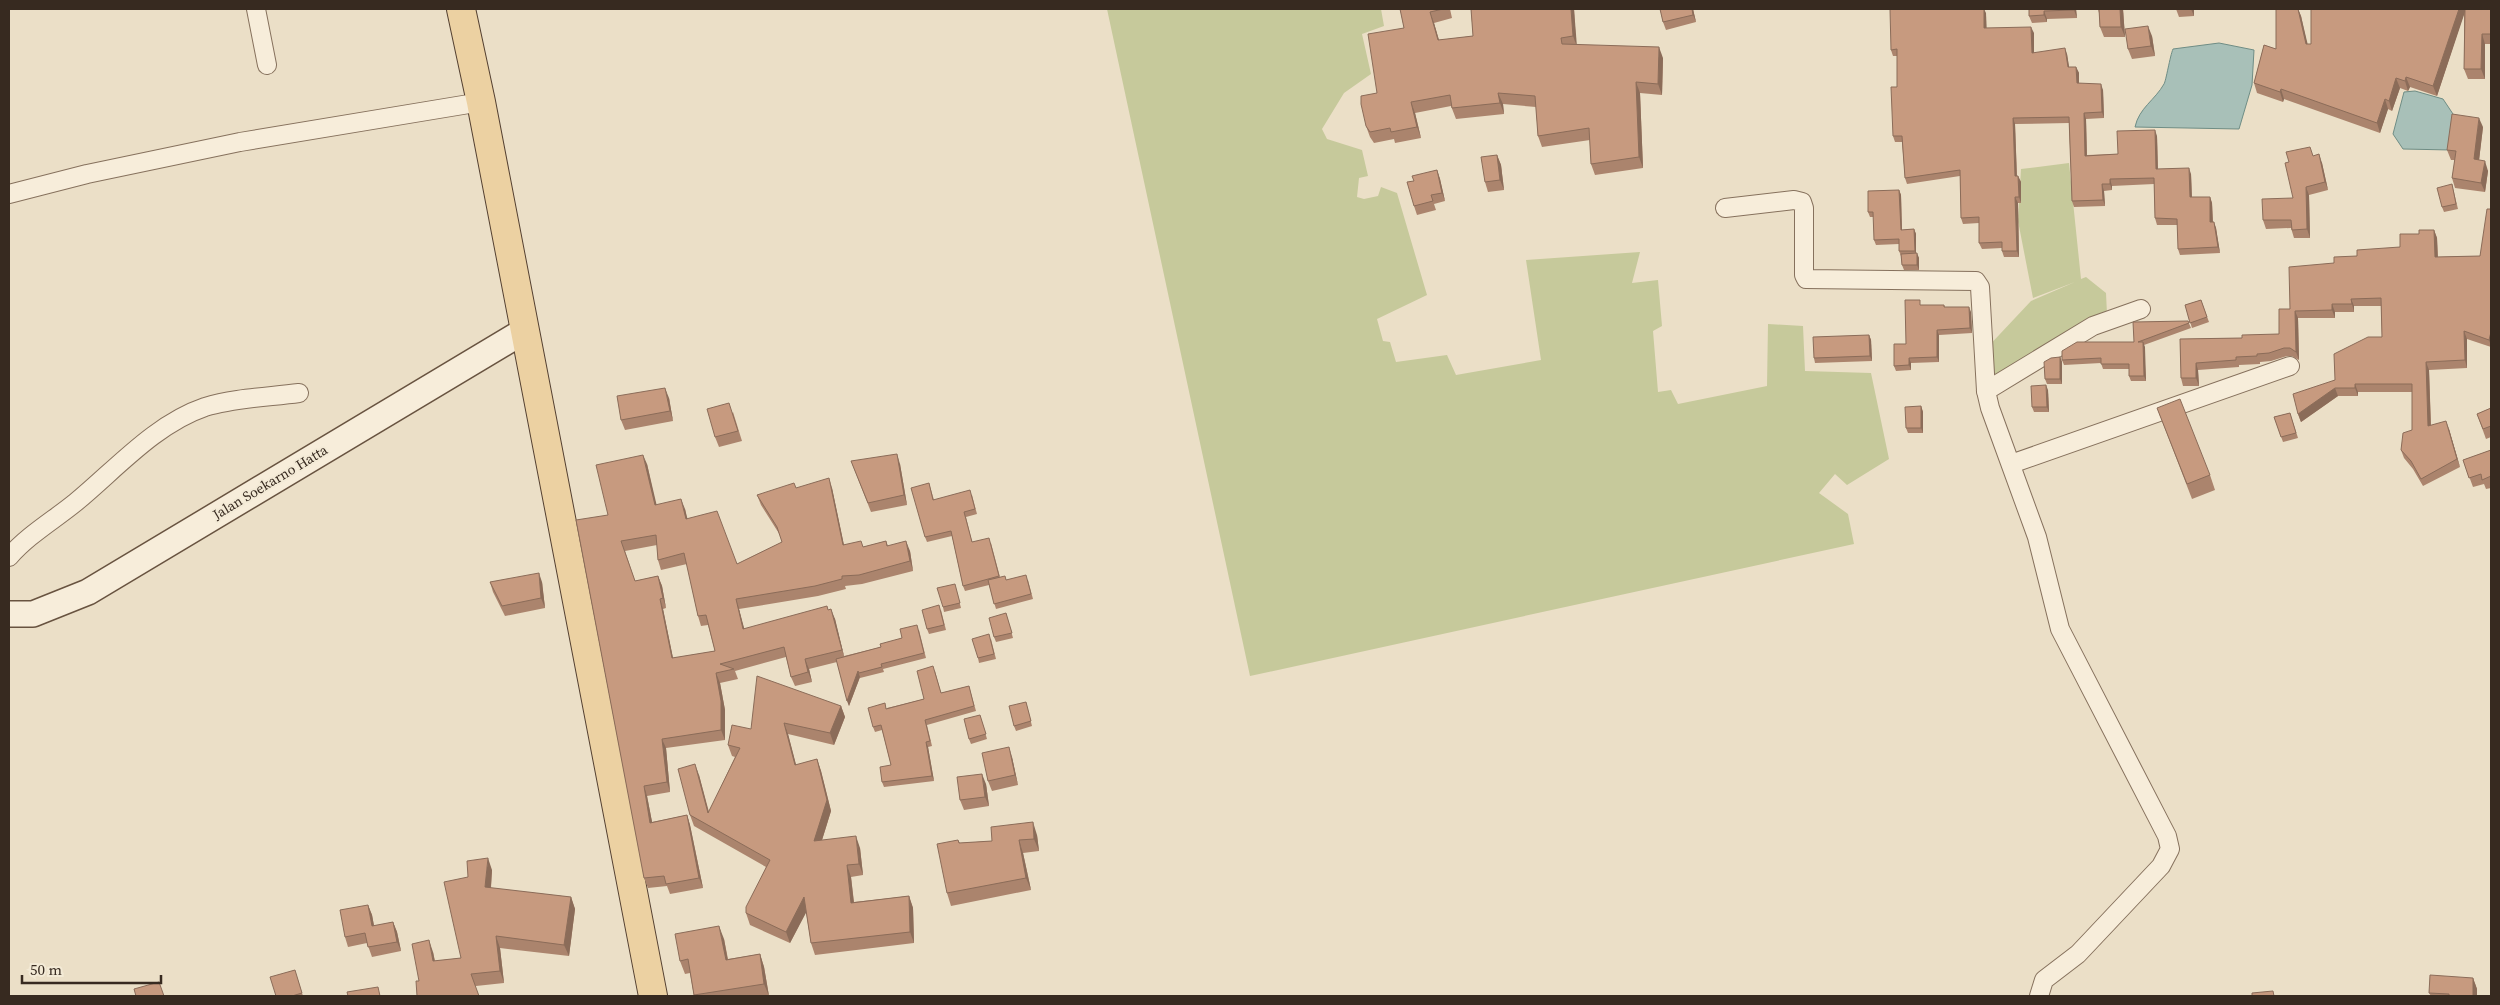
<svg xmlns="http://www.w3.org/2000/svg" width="2500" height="1005" font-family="'Source Serif 4',serif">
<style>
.green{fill:#c6c99b}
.water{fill:#a8c0b8;stroke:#6f8d85}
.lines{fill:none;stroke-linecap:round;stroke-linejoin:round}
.street-casing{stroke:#86715d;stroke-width:20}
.secondary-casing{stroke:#685340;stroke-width:28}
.primary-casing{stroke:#544031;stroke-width:30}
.street{stroke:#f7edda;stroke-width:18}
.secondary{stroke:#f7edda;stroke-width:25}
.primary{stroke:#ecd1a2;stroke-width:28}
.wall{fill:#ab846d;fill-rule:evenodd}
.shaded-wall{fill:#8b6c59}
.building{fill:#c79a7f;stroke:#8b6c59;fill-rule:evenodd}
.labels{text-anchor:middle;stroke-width:4;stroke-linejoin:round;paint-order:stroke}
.street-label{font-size:14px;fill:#372a20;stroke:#f3ead6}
</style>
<rect width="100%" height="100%" fill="#ebdfc7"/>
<g class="green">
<path d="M1107,9H1381L1384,26L1362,34L1371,74L1344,93L1322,129L1327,139L1362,150L1368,176L1359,178L1357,197L1364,199L1378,196L1381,187L1397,193L1427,295L1377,319L1383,341L1390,342L1396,362L1447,355L1456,375L1541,360L1526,260L1640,252L1632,283L1658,280L1662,326L1653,331L1658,392L1671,390L1678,404L1767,386L1768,324L1803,326L1805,371L1871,373L1889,459L1847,485L1835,474L1819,493L1848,514L1854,544L1250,676Z"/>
<path d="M2069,163L2081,279L2086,277L2106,293L2107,314L1989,385L1984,351L2031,301L2075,282L2033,298L2018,221L2021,169Z"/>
</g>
<g class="water">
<path d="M2219,43L2254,50L2252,85L2239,129L2135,127C2139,108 2155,100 2164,84C2166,81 2170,56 2173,49Z"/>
<path d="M2415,91L2443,99L2453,114L2451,150L2403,149L2393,134L2404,92Z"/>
</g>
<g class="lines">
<g class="street-casing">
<g id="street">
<path d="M256,9L267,65"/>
<path d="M9,194L87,174L240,142L481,102"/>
<path d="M1725,208L1794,200L1802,202L1804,208V275L1806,279L1976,281L1980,287L1986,391"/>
<path d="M2011,464L2290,366"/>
<path d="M9,557C28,535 54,520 76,502C116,469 155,424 205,407C234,398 269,397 299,393"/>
<path d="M2039,996L2044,980L2078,954L2161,866L2170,849L2167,836L2060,629L2037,537L1990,408L1986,391L2093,326L2141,309"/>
</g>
</g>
<g class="secondary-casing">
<path id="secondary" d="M9,614H33L88,592L524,331"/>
</g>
<g class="primary-casing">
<path id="primary" d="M461,9L481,102L653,996"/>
</g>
<use href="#street" class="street"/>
<use href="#secondary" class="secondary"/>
<use href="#primary" class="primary"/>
</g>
<g class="wall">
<path d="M1400,9H1450L1452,18L1434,23L1439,40L1473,36L1471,9H1574L1576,44L1663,58L1662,95L1640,93L1643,168L1595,175L1591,164L1590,140L1542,147L1538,136L1536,107L1503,104L1504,114L1456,119L1451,106L1415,113L1421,138L1395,143L1394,139L1374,143L1370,137L1366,126L1377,93L1404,28Z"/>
<path d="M1660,9H1693L1696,22L1666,30L1663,22Z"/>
<path d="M2029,9H2076L2077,18L2047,19V22L2032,23L2029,16Z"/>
<path d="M2098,9H2123L2125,37H2104L2100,27L2099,13Z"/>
<path d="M2176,9H2194V16L2179,17Z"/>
<path d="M2276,9H2298L2301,16L2307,44H2311V9H2491V44H2485V79H2468L2464,69V13L2437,96L2410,87L2408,91L2400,88L2392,111L2388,109L2380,133L2284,99L2283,102L2257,93L2254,83L2264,45L2276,49Z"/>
<path d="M1986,13V28L2034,33V53L2067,54L2069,67H2076L2079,73V83L2103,90L2104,118L2086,119L2087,155L2118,154L2157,136L2158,169L2191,174L2192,197H2210L2212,203L2213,222L2216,228L2220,253L2180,255L2178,249V225H2157L2155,218L2154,184L2112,186V190L2104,191L2105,206L2074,207L2072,201L2069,123L2015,124L2017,176H2018L2021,182V203H2018L2019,257H2004L2002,251V248L1982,249L1979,243V223L1963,224L1961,218L1960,176L1907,184L1905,178L1902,142H1895L1893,136L1897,87V56H1893L1891,50Z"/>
<path d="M2152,36L2155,56L2132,59L2128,49Z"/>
<path d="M2483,127L2479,160L2488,171L2485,192L2455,188L2452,178L2455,160H2451L2447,150Z"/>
<path d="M1497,155L1501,165L1504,190L1488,192L1485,182Z"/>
<path d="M2314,156L2322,163L2328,190L2309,195L2310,238H2294L2291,228L2266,229L2263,220L2293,198Z"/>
<path d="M1437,170L1440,179L1445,201L1434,204L1436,210L1417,215L1414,206V181Z"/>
<path d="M2452,184L2458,209L2444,212L2442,207Z"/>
<path d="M1899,190L1901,195L1902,230L1914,229L1916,234V253L1919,258V270H1904L1902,265L1901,256L1899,251V244L1876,245L1874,240V217H1870L1868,212Z"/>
<path d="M2491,209V347L2467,339V368L2429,370L2431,425L2449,429L2460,467L2423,486L2413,469L2404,458L2401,450L2412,430V392H2358V396H2338L2301,422L2298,414L2382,337L2381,306H2354V312H2335V318H2298L2299,360L2292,356H2287L2271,361L2260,362V364L2239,365V367L2198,370L2199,386H2183L2181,378L2180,339L2242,338L2279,334L2290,309L2334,263L2357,256L2400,247L2419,234L2434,230L2437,238L2438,257L2480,256Z"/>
<path d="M2201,300L2209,322L2192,328L2185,305Z"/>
<path d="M1922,305H1944L1945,307L1971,312L1972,333L1939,335V362L1911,363V370L1896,371L1894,366L1906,344Z"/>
<path d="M2188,321L2191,328L2144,345L2146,381H2131L2129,376V369H2103L2101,363L2064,365L2062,360L2134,342Z"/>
<path d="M1869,335L1871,340L1872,361L1815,363L1814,358Z"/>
<path d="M2060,357L2062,362V384H2047L2045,379Z"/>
<path d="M2048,390L2049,412H2034L2032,407Z"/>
<path d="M669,398L673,421L625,430L621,420Z"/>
<path d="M1921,406L1923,412V433H1908L1906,428Z"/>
<path d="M2157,408L2210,475L2215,490L2192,499Z"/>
<path d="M2491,408V437L2486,439L2477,414Z"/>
<path d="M733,412L742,441L719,447L715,437Z"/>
<path d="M2290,413L2298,438L2283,442L2274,417Z"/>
<path d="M2491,450V488L2486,489L2484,484L2473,487L2463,460Z"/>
<path d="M851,461L900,464L907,505L871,512Z"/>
<path d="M647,464L656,505L685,509L687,519L737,564L782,542L780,535L761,505L757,495L796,488H832L844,545L863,547L886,541L888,546L910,551L913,571L862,584L845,586L846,589L818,596L739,609L744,629L828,610L835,619L844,656L881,647L902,638L919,630L926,658L883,669L884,672L860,678V677L849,706L837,662L809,669L812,682L795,686L791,677L786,657L735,671L738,679L720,683L725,710V740L666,748L670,792L647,796L652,822L687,815L690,825L703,888L670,894L667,886L648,888L644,878L608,515ZM657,545L658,560L661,570L687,564L698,616L701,626L708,625L715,651L673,658L663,609L666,608L662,586L658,576L635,581L625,551Z"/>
<path d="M929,483L934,500L972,495L977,514L966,517L972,542L991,543L1000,577L1006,580H1028L1033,599L996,609L989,585L965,591L963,586L952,536L927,542L925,537Z"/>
<path d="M490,582H542L545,608L505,616L493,592Z"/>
<path d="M956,589L961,608L944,612L943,607Z"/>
<path d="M941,610L946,630L929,634L927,629Z"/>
<path d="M1006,613L1013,638L996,642L994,637Z"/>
<path d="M991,639L996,659L979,663L978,658Z"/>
<path d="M935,671L941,693L969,686L976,711L927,725L932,746L928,747L934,781L884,787L882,782L891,765L882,730L875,732L873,727L887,708L924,699Z"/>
<path d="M1026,702L1032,726L1016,731L1014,726Z"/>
<path d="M841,706L845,717L834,745L788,734L796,765L817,759L821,771L831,811L822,840L860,848L863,875L851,877L854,902L909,896L913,908L914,943L815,955L811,943L806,912L790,943L750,925L746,913L766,867L694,826L690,815L699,775L709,812L735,757L732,756L728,745L751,729Z"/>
<path d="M980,715L987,739L971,744L969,739Z"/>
<path d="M1012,757L1018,785L992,791L988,781Z"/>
<path d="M986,784L989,806L964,810L960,800Z"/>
<path d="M1037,835L1039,851L1023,853L1031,890L951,906L947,893L958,840L960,843L992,841Z"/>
<path d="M492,870L491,888L571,897L575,909L569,956L500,948L504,983L476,986L419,981L433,952L435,961L461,958L468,877Z"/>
<path d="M368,905L372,915L374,926L393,922L397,932L401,951L372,957L367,943L348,947L345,937Z"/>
<path d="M724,939L728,959L760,954L764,967L769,996H694L690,973L685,974L680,961Z"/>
<path d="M2473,978L2477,989V996H2431L2429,993Z"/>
<path d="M298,980L303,996H276Z"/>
</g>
<g class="shaded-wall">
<path d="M1571,9H1574L1577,47L1573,36Z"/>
<path d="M1692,9H1693L1696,22L1693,15Z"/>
<path d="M1984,9L1986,13L1987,35L1984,28Z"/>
<path d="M2074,9H2076L2077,18L2074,10Z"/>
<path d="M2120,9H2123L2125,37L2121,27Z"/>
<path d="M2191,9H2194V16Z"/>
<path d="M2298,9L2301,16L2310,54L2306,44Z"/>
<path d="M2459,9H2466L2437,96L2433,86Z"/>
<path d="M2044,11L2047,19V22L2044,15Z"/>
<path d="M1430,12L1434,23L1442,51L1438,40Z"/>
<path d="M2148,26L2152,36L2155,56L2151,46Z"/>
<path d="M2031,27L2034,33V59L2032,53Z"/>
<path d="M2482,34L2485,44V79L2481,69Z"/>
<path d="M1659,47L1663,58L1662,95L1658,84Z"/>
<path d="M2065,48L2067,54L2070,73L2068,67Z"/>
<path d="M2076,67L2079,73V89L2077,83Z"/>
<path d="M2406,77L2410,87L2408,91L2405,81Z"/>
<path d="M2396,78L2400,88L2392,111L2389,101Z"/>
<path d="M1636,82L1640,93L1643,168L1639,157Z"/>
<path d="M2101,84L2103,90L2104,118L2102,112Z"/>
<path d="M2281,89L2284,99L2283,102L2280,92Z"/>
<path d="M1498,93L1503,104L1504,114L1500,103Z"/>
<path d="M2385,99L2388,109L2380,133L2377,123Z"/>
<path d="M1411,102L1415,113L1421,138L1417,127Z"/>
<path d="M2084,113L2086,119L2087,162L2085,156Z"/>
<path d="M2013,118L2015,124L2017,182L2015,176Z"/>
<path d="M2479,118L2483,127L2478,169L2474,159Z"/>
<path d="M2155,130L2157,136L2158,175L2156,169Z"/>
<path d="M2319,154L2322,163L2328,190L2325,182Z"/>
<path d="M1497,155L1501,165L1504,190L1500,180Z"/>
<path d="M2485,161L2488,171L2485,192L2481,183Z"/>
<path d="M2189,168L2191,174L2192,203L2190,197Z"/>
<path d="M1437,170L1440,179L1445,201L1442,193Z"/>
<path d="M2018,176L2021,182V203L2019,197Z"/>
<path d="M2110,179L2112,186V190L2110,184Z"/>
<path d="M2102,184L2104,191L2105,206L2103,200Z"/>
<path d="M2306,187L2309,195L2310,238L2307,229Z"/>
<path d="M1899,190L1901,195L1902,235L1901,230Z"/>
<path d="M2015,197L2018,203L2019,257L2017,251Z"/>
<path d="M2210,197L2212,203L2213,228L2210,222Z"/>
<path d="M2214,222L2216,228L2220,253L2218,247Z"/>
<path d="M1914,229L1916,234V256L1915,251Z"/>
<path d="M2434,230L2437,238L2438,265L2435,257Z"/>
<path d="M1917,253L1919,258V270L1917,265Z"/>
<path d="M2351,299L2354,306V312L2352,304Z"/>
<path d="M2332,304L2335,312V318L2332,310Z"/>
<path d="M1969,307L1971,312L1972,333L1970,328Z"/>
<path d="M2295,311L2298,318L2299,360L2296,352Z"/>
<path d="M1937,330L1939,335V362L1937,357Z"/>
<path d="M2464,331L2467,339V368L2465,360Z"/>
<path d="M2491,332V346L2489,340Z"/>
<path d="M1869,335L1871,340L1872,361L1870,356Z"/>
<path d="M2143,342L2145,347L2146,381L2144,376Z"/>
<path d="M2060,357L2062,362V384L2060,379Z"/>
<path d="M1909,358L1911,363V370L1909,365Z"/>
<path d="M2426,362L2429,370L2431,434L2428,426Z"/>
<path d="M2196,363L2198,370L2199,386L2196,378Z"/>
<path d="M2355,384L2358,392V396L2355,388Z"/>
<path d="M2046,385L2048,390L2049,412L2047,407Z"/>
<path d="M665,388L669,398L673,421L670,411Z"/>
<path d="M2335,388L2338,396L2301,422L2298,414Z"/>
<path d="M1921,406L1923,412V433L1921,428Z"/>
<path d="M2446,421L2449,429L2460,467L2457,459Z"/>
<path d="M897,454L900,464L907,505L904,495Z"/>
<path d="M643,455L647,464L659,515L655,505Z"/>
<path d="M829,478L832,488L846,555L843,545Z"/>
<path d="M681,499L685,509L690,529L686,519Z"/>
<path d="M906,541L910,551L913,571L910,561Z"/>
<path d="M539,573L542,582L545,608L541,598Z"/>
<path d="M658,576L662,586L666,608L663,598Z"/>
<path d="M660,599L663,609L675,668L672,658Z"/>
<path d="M736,599L739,609L747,639L743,629Z"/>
<path d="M831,609L835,619L845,660L842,650Z"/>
<path d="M805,659L809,669L812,682L808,672Z"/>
<path d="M858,671L860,677L849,706L847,701Z"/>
<path d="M716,673L720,683L725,710V740L721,730Z"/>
<path d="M841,706L845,717L834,745L830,733Z"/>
<path d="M784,723L788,734L799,776L795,765Z"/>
<path d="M662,739L666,748L670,792L667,782Z"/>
<path d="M926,742L928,747L934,781L932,776Z"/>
<path d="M1009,747L1012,757L1018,785L1015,775Z"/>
<path d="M817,759L821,771L831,811L818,853L814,841Z"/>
<path d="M695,764L699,775L712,825L708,813Z"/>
<path d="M982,774L986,784L989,806L985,797Z"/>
<path d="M644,786L647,796L654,832L650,823Z"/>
<path d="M687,815L690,825L703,888L699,878Z"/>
<path d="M1033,822L1037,835L1039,851L1034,839Z"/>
<path d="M856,836L860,848L863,875L859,864Z"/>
<path d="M1019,840L1023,853L1031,890L1026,878Z"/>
<path d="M488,858L492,870L490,899L485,887Z"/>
<path d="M847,865L851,877L855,914L851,903Z"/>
<path d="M909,896L913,908L914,943L910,932Z"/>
<path d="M571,897L575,909L569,956L564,945Z"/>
<path d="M804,897L808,909L790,943L786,932Z"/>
<path d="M368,905L372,915L376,936L372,926Z"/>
<path d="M393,922L397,932L401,951L397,942Z"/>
<path d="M719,926L724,939L730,973L726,960Z"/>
<path d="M496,936L500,948L504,983L500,971Z"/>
<path d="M429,940L433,952L437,973L433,961Z"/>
<path d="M760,954L764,967L769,996L764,984Z"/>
<path d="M2473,978L2477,989V996H2473Z"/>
</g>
<g class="building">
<path d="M1400,9H1443L1430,12L1438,40L1473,36L1471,9H1571L1573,36L1561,38L1562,44L1659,47L1658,84L1636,82L1639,157L1591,164L1589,128L1538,136L1535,96L1498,93L1500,103L1452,108L1450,95L1411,102L1417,127L1391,132L1390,128L1370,132L1366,126L1361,104V96L1377,93L1368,34L1404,28Z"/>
<path d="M1660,9H1692L1693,15L1663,22Z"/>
<path d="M1890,9H1984V28L2031,27L2032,53L2065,48L2068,67H2076L2077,83L2101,84L2102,112L2084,113L2085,156L2118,154L2117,131L2155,130L2156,169L2189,168L2190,197H2210V222H2214L2218,247L2178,249L2177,219L2155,218L2154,178L2110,179V184H2102L2103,200L2072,201L2069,117L2013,118L2015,176H2018L2019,197H2015L2017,251H2002V242L1979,243V217L1961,218L1960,170L1905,178L1902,136H1893L1891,87H1897V49L1891,50Z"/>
<path d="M2029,9H2074V10L2044,11V15L2029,16Z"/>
<path d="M2099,9H2120L2121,27H2100Z"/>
<path d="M2276,9H2298L2306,44H2311V9H2459L2433,86L2406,77L2405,81L2396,78L2389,101L2385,99L2377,123L2281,89L2280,92L2254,83L2264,45L2276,49Z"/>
<path d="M2465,9H2491V34H2482L2481,69H2464Z"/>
<path d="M2148,26L2151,46L2128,49L2125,29Z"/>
<path d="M2452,114L2479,118L2474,159L2485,161L2481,183L2452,178L2456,151L2447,150Z"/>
<path d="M2310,147L2313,156L2319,154L2325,182L2306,187L2307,229L2292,230L2291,220H2263L2262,199L2293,198L2285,163L2289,162L2286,152Z"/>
<path d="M1497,155L1500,180L1485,182L1481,157Z"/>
<path d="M1437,170L1442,193L1431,195L1433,201L1414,206L1407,182L1414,181L1412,176Z"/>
<path d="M2452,184L2456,204L2442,207L2437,188Z"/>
<path d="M1899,190L1901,230L1914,229L1915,251H1899V239L1874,240L1873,212H1868V191Z"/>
<path d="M2487,209H2491V332L2489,340L2464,331L2465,360L2426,362L2428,426L2446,421L2457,459L2421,479L2411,461L2401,450L2403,433L2412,430V384H2355V388H2335L2298,414L2293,394L2335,380L2334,354L2368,337H2382L2381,298L2351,299L2352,304H2332V310L2295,311L2296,352L2290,348H2284L2269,353L2257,354V356L2236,357V360L2196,363V378H2181L2180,339L2242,338V335L2279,334V309H2290L2289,267L2334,263V257L2357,256V250L2400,247V234H2419V230H2434L2435,257L2480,256Z"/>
<path d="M1917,253V265H1902L1901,254Z"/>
<path d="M1905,300H1920V305H1944V307H1969L1970,328L1937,330V357L1909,358V365L1894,366V344H1906Z"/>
<path d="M2201,300L2207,317L2190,323L2185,305Z"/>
<path d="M2188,321L2189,323L2138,342H2143L2144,376H2129V364H2101V358L2062,360V351L2077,342H2134L2133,322Z"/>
<path d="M1869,335L1870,356L1814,358L1813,337Z"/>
<path d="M2060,357V379H2045L2044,362L2051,358Z"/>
<path d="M2046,385L2047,407H2032L2031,386Z"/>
<path d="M665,388L670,411L621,420L617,396Z"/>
<path d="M2180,399L2210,475L2187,484L2157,408Z"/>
<path d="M729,403L738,431L715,437L707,409Z"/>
<path d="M1921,406V428H1906L1905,407Z"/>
<path d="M2491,408V426L2483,429L2477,414Z"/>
<path d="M2290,413L2296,433L2281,437L2274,417Z"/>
<path d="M2491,450V476L2482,480L2481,474L2469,478L2463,460Z"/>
<path d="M897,454L904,495L868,503L851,461Z"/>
<path d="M643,455L655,505L681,499L686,519L717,511L737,564L782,542L777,527L757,495L794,483L796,488L829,478L843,545L861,541L863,547L886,541L887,546L906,541L910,561L859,575L842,576V579L815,586L736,599L743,629L827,606L828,610L831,609L842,650L805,659L808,672L791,677L784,647L720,664L734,669L716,673L721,701V730L662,739L667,782L644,786L650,823L687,815L699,878L666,884L664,876L644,878L576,520L608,515L596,465ZM656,535L658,560L684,553L698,616L706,615L715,651L672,658L660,599L663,598L658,576L635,581L621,541Z"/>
<path d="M929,483L933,500L970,490L975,509L964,512L972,542L989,538L999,576L963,586L951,531L925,537L911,488Z"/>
<path d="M539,573L541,598L502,606L490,582Z"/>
<path d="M1026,575L1031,594L994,604L988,580L1005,576L1006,580Z"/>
<path d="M955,584L960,603L943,607L937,588Z"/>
<path d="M939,605L944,625L927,629L922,610Z"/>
<path d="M1006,613L1012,633L994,637L989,618Z"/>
<path d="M917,625L924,653L881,664L882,667L859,673L858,671L847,701L836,659L881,647L880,644L902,638L900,629Z"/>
<path d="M989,634L994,654L978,658L972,639Z"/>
<path d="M933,666L941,693L969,686L974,706L925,720L930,741L926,742L932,776L882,782L880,767L891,765L881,725L873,727L868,708L885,703L886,709L924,699L917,671Z"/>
<path d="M757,676L841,706L830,733L784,723L795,765L817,759L827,800L814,841L856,836L859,864L847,865L851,903L909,896L910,932L811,943L804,897L786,932L746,913V907L770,860L690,815L678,769L695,764L708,813L740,748L728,745L732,725L751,729Z"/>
<path d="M1026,702L1031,721L1014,726L1009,706Z"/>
<path d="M980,715L986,734L969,739L964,719Z"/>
<path d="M1009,747L1015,775L988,781L982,753Z"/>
<path d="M982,774L985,797L960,800L957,777Z"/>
<path d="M1033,822L1034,839L1019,840L1026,878L947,893L937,844L958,840L959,843L992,841L991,827Z"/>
<path d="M488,858L485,887L571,897L564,945L496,936L500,971L471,974L479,996H417L416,981H419L412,944L429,940L433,961L461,958L444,882L468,877L467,861Z"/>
<path d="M368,905L372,926L393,922L397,942L368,947L365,933L345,937L340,910Z"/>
<path d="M719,926L726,960L760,954L764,984L694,995L688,959L680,961L675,934Z"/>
<path d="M295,970L302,993L292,996H276L270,977Z"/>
<path d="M2430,975L2473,978V996H2449V994L2429,993Z"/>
<path d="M159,982L164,996H136L134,989Z"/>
<path d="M378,987L380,996H348L347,992Z"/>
<path d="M2273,991L2274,996H2252V993Z"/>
</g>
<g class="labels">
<g class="street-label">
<text transform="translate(270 482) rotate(-31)" y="5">Jalan Soekarno Hatta</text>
</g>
</g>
<rect width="2500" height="1005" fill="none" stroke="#372a20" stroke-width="20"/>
<path d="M22 975v8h139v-8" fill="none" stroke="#372a20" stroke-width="2.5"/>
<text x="30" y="975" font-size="15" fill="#372a20" stroke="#f3ead6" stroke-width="4" paint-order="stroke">50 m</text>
</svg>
